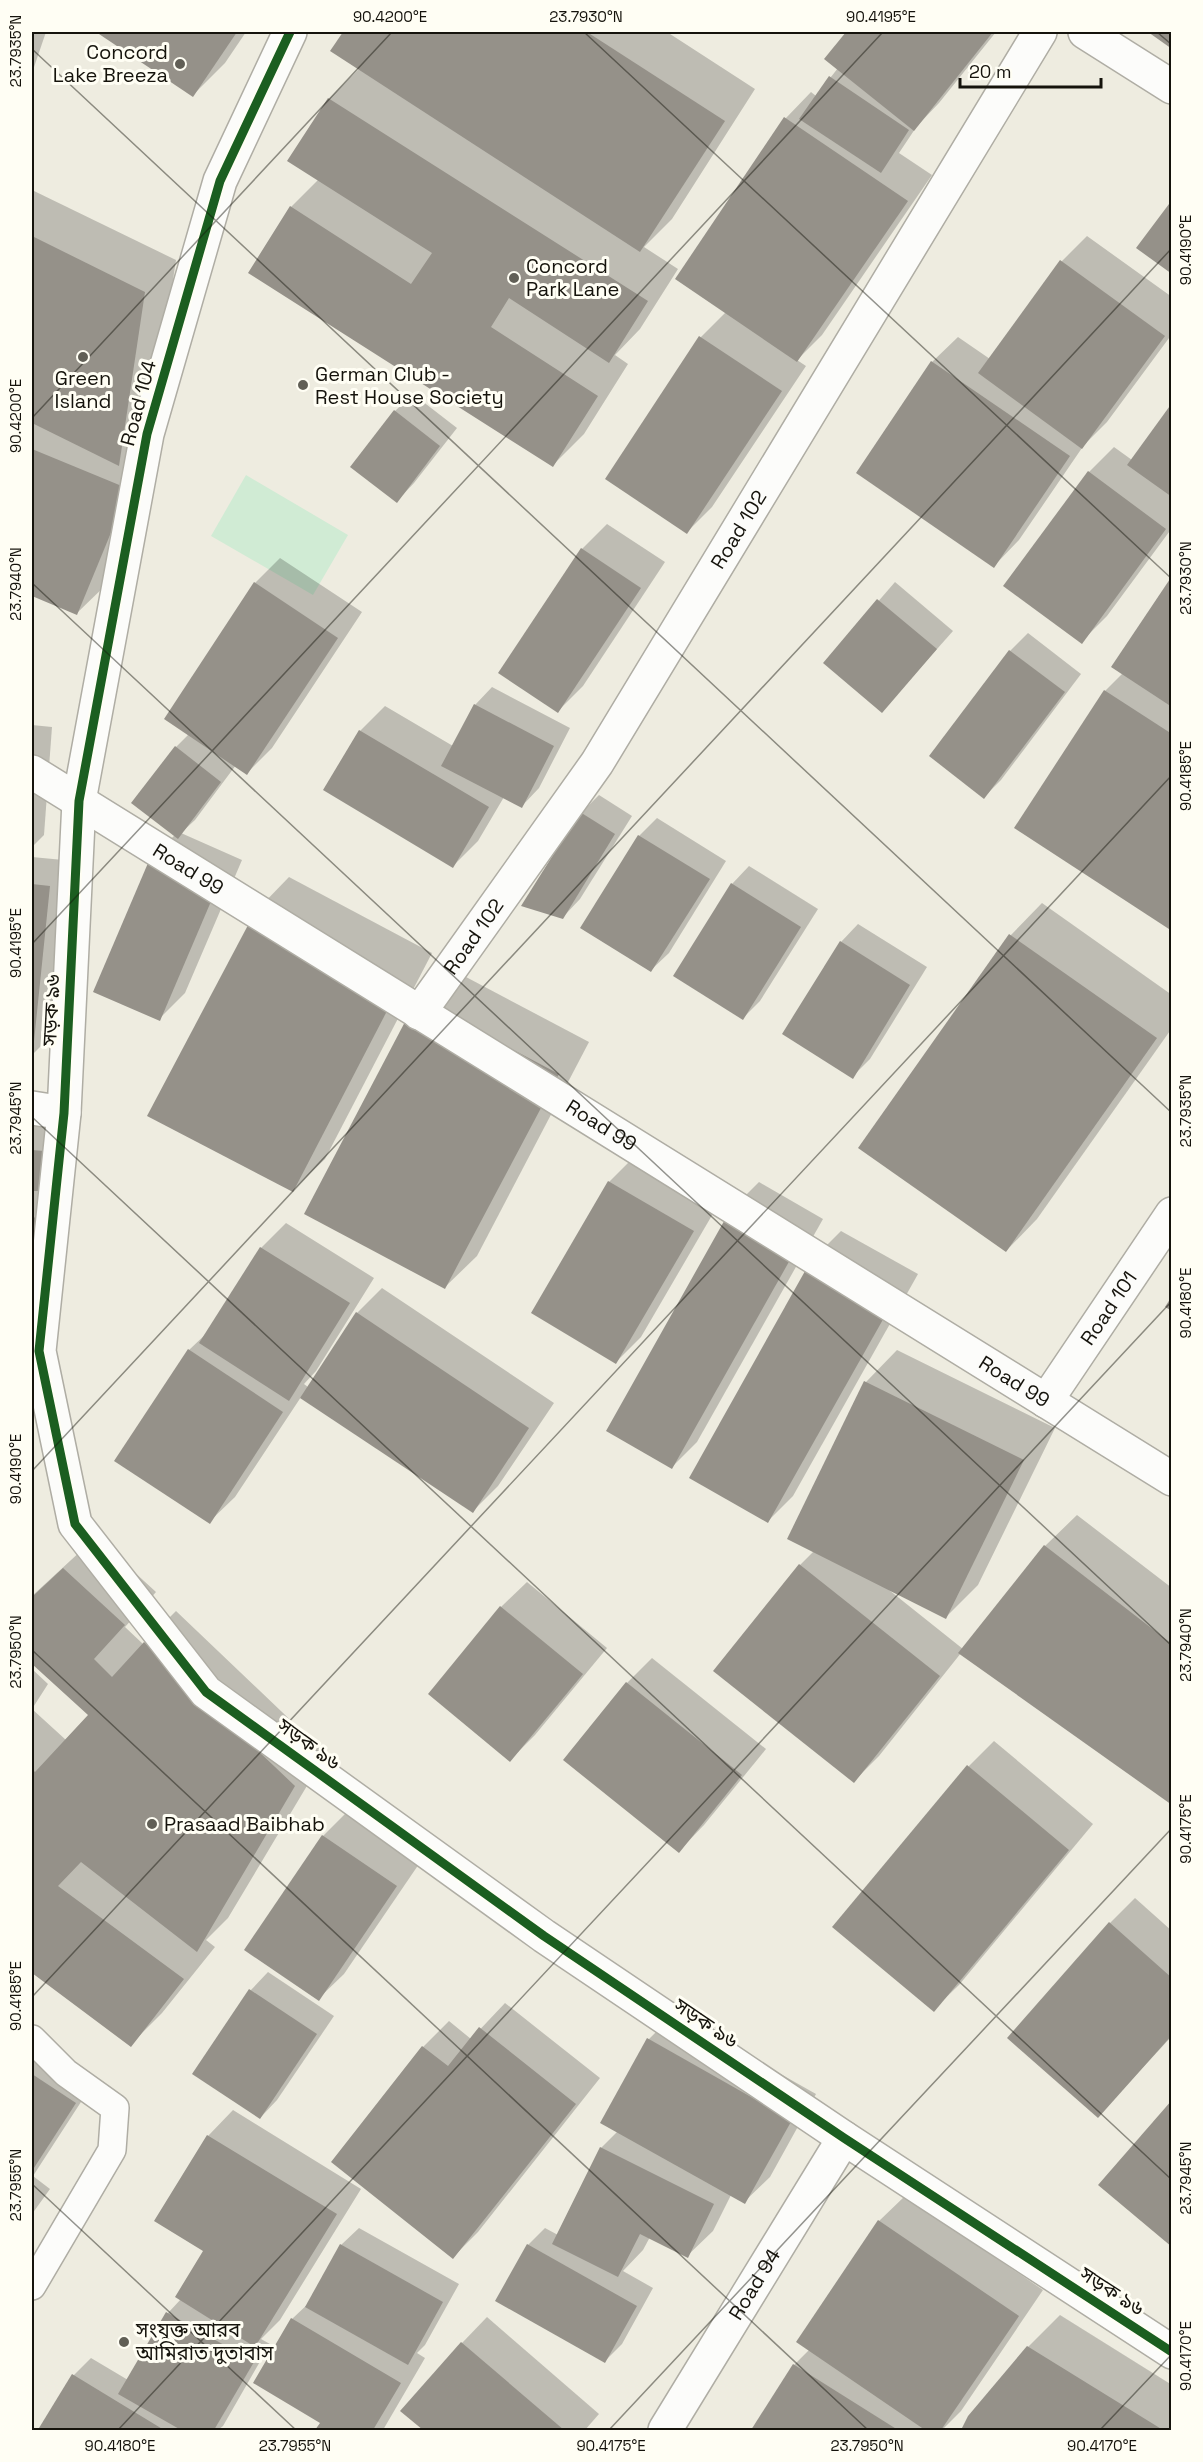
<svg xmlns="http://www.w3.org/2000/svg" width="1203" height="2462" font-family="'Space Grotesk','Noto Sans Bengali',sans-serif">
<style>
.green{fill:#d0ebd4}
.shadow{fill:#0003}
.building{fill:#959189}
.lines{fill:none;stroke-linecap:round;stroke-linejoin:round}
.service-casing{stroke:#afada4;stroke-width:30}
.minor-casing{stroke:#afada4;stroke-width:36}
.service{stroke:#fcfcfa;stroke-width:27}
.minor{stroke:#fcfcfa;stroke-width:33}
.cycleway-casing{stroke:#fffef4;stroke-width:13}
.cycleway{stroke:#1b5e20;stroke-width:9}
.ticks{fill:none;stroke:#15130c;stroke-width:1.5;stroke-opacity:0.45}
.poi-dot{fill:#615f56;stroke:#fffef4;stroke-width:2}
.labels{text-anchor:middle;stroke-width:6;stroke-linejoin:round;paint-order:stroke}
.poi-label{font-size:20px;fill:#15130c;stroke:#fffef4;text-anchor:start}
.street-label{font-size:20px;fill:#15130c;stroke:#fffef4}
.neatline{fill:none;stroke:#15130c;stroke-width:2}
.ticks-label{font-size:15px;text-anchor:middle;fill:#15130c}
</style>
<rect width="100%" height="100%" fill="#eeece0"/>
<path class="green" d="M246,475L348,535L313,595L211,536Z"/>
<g class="shadow">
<path d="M32,32H46L32,73Z"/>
<path d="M98,32H246L225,63L193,95Z"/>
<path d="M344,32H667L755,89L672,219L644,247L678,269L640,329L615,355L628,364L584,434L553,465L291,207L319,179L289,161L329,99L359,69L332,51Z"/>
<path d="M848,32H996L939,103L917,126L899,153L932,175L822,335L797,360L806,366L712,507L687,532L701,337L726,312L677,278L786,118L811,92L816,96L838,68L826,58Z"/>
<path d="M32,190L176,260L150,433L109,582L77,613L32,595Z"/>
<path d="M1087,236L1172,297V334L1107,422L1084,445L1019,540L994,566L932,362L958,337L990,359L1062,261Z"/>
<path d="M413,394L457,428L414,483L397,501L395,411Z"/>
<path d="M1172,406V528L1107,616L1081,642L1089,472L1114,447L1132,460Z"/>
<path d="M607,524L665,562L583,686L558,711L582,549Z"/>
<path d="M280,558L362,612L272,748L247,773L236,765L195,820L181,833L242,860L185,993L159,1019L152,857L175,835L176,747L189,734L255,583Z"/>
<path d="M1172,578V929L1105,691L1123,673Z"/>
<path d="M895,582L953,631L882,711L825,663Z"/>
<path d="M1028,633L1081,674L1001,780L984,797L931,756L1010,651Z"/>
<path d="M492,687L570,728L539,788L522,806L504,797L478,841L453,866L360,731L385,706L453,746L475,705Z"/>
<path d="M32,725L52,727L44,835L32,847Z"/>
<path d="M599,795L632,816L580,899L563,917L581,813Z"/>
<path d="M657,818L726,861L669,953L651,970L639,836Z"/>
<path d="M32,857L74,861L57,1030L32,1055Z"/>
<path d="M749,866L818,909L760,1001L743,1018L732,884Z"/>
<path d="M289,877L432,953L325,1159L293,1190L258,909Z"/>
<path d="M1042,903L1172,995V1028L1037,1219L1006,1251L860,1147L1011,935Z"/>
<path d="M858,924L927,967L870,1059L852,1077L841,942Z"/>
<path d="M449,968L589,1042L477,1256L445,1287L306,1213Z"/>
<path d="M32,1116L75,1120L39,1252L32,1260Z"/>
<path d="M635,1156L718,1205L641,1337L616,1362L533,1313L609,1182Z"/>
<path d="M759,1182L823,1219L697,1442L672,1467L733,1208Z"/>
<path d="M286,1223L374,1278L316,1371L304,1384L308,1387L357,1313L382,1288L554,1403L498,1486L473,1511L301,1397L235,1497L209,1522L189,1350L210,1330L261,1248Z"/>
<path d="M841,1231L918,1274L793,1496L768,1521L816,1256Z"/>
<path d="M897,1350L1055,1428L978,1585L946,1617L889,1590L963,1649L1045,1546L1077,1515L1172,1588V1803L961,1653L879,1756L854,1781L715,1671L800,1565L814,1551L866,1382Z"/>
<path d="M96,1537L156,1592L125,1627L143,1644L176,1611L326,1754L228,1918L206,1940L215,1947L162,2013L130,2045L32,1971V1669L48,1684L32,1709L66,1740L91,1715L33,1663L32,1665V1596Z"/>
<path d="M527,1582L607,1648L535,1735L510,1760L430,1694L501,1607Z"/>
<path d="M652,1658L766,1749L704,1825L679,1851L565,1759L627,1683Z"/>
<path d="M994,1741L1093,1824L959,1985L933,2010L969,1766Z"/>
<path d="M348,1811L421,1861L344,1974L318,1999L323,1836Z"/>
<path d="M1135,1898L1172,1931V2036L1098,2116L1110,1923Z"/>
<path d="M268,1972L334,2016L277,2100L260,2118L194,2074L251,1990Z"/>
<path d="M505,2003L600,2078L478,2232L453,2257L333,2161L423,2047L449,2021L471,2039Z"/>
<path d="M674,2014L816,2094L770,2177L744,2202L731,2195L713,2231L687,2256L650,2237L643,2250L623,2271L653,2288L622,2344L605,2361L528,2245L545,2228L558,2235L601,2148L618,2131L602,2122L649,2039Z"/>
<path d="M32,2046L92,2085L33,2176L50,2189L32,2214Z"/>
<path d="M233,2110L361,2189L280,2320L261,2339L270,2344L223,2426L218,2430H46L41,2427L74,2375L91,2358L128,2380L168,2313L181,2299L205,2251L208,2136Z"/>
<path d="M905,2196L1043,2290L961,2411L942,2430H753L794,2365L809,2350L798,2342L879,2221Z"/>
<path d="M359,2228L459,2284L425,2345L417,2353L425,2358L383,2430H317L322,2422L292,2319L311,2301L341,2245Z"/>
<path d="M1060,2315L1172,2385V2430H963L970,2417L1028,2347Z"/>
<path d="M487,2317L599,2414L585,2430H425L402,2411L462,2343Z"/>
</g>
<g class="building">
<path d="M96,32H237L193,97Z"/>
<path d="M343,32H587L725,121L640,252L330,51Z"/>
<path d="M846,32H993L914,131L824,59Z"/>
<path d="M1148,32H1172V49Z"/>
<path d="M829,76L909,130L881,173L799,119Z"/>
<path d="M328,98L648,301L609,363L509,298L491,327L598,396L553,467L248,273L290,206L411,284L432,253L287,161Z"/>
<path d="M784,117L908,201L797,362L675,279Z"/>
<path d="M1172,200V274L1136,248Z"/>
<path d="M32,236L145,292L119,466L32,423Z"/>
<path d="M1060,260L1165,336L1082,449L978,373Z"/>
<path d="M699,336L782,391L687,534L605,479Z"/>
<path d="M931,361L1070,456L994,568L856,473Z"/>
<path d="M1172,403V497L1127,465Z"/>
<path d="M394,410L440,446L397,503L350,467Z"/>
<path d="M32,449L129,489L77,615L32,596Z"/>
<path d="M1088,471L1166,529L1082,644L1003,586Z"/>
<path d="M581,548L641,588L558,713L498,673Z"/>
<path d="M1172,576V707L1111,667Z"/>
<path d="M254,582L338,638L247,775L164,719Z"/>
<path d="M877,599L937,649L882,713L823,663Z"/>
<path d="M1009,650L1065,692L984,799L929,756Z"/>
<path d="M1104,690L1172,734V931L1014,828Z"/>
<path d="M474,704L554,746L522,808L441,766Z"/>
<path d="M359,730L489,807L453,868L323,790Z"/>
<path d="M175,746L221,782L178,839L131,803Z"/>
<path d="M580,812L615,834L563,919L521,906Z"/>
<path d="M638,835L710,879L651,972L580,928Z"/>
<path d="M151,856L218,885L160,1021L93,992Z"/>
<path d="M731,883L801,927L743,1020L673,976Z"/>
<path d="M32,884L50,886L33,1051H32Z"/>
<path d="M257,908L401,984L293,1192L147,1116Z"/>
<path d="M1009,934L1157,1038L1006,1252L858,1148Z"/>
<path d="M840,941L910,985L853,1079L782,1034Z"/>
<path d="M417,999L559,1074L445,1289L304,1214Z"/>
<path d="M32,1150L44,1151L40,1191H32Z"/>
<path d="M608,1181L694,1231L616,1364L531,1313Z"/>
<path d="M732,1207L799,1244L672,1469L606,1431Z"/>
<path d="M32,1217L37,1218L34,1244H32Z"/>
<path d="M260,1247L350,1303L289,1401L199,1343Z"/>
<path d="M814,1255L894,1300L768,1523L689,1478Z"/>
<path d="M1172,1296V1311L1165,1307Z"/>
<path d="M356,1312L529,1428L473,1513L300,1398Z"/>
<path d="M188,1349L283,1412L210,1524L114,1461Z"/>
<path d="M864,1381L1024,1460L946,1619L787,1539Z"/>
<path d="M1044,1545L1172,1644V1805L958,1653Z"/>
<path d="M799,1564L940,1676L854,1783L713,1671Z"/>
<path d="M63,1568L125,1625L94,1659L112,1677L144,1642L295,1786L197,1952L81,1862L58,1886L184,1979L131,2047L32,1973V1769L35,1772L88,1715L32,1664V1597Z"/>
<path d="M500,1606L583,1674L510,1762L428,1694Z"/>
<path d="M626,1682L742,1775L679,1853L563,1760Z"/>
<path d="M967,1765L1069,1850L934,2012L832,1927Z"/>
<path d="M322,1835L397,1886L319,2001L244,1950Z"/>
<path d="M1109,1922L1172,1978V2035L1098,2118L1007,2038Z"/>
<path d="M249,1989L317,2034L260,2119L192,2074Z"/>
<path d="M479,2027L576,2104L453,2259L331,2162L422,2046L448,2066Z"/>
<path d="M647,2038L792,2120L745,2204L600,2123Z"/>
<path d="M32,2074L76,2103L32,2171Z"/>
<path d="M1172,2100V2247L1098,2185Z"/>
<path d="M207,2135L337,2214L255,2347L175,2297L203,2251L154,2221Z"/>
<path d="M600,2147L714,2204L688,2258L640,2234L618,2277L552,2244Z"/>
<path d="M878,2220L1019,2316L941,2430H925L796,2342Z"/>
<path d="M340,2244L443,2302L408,2365L305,2307Z"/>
<path d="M527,2244L637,2306L605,2363L495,2301Z"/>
<path d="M166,2312L254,2362L214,2430H181L118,2394Z"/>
<path d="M291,2318L401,2383L373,2430H315L320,2423L253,2383Z"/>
<path d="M461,2342L564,2430H423L400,2411Z"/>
<path d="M1027,2346L1163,2430H961L968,2416Z"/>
<path d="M793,2364L898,2430H751Z"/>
<path d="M72,2374L164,2430H44L39,2428Z"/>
</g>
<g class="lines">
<g class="service-casing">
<path id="service" d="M32,2039L66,2073L115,2108L112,2150L32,2286"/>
</g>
<g class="minor-casing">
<g id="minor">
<path d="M290,32L220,181L147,434L79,801L64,1113L39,1351L75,1524L206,1692L544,1936L844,2138L1172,2352"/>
<path d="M1085,32L1172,87"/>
<path id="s1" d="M32,772L1172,1479"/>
<path id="s2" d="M419,1013L597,763L1040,32"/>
<path d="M32,1108L64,1113"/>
<path id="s3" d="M1046,1401L1172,1214"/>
<path id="s4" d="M665,2430L844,2138"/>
</g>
</g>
<use href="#service" class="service"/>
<use href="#minor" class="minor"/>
<g class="cycleway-casing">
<path id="cycleway" d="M290,32L220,181L147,434L79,801L64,1113L39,1351L75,1524L206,1692L544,1936L844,2138L1172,2352"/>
</g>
<use href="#cycleway" class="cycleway"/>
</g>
<path class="ticks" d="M584,32L1172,579M1157,32L1172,45M32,49L1172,1113M32,418L392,32M32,583L1172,1646M32,944L883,32M32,1117L1172,2180M32,1471L1172,248M32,1650L868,2430M32,1997L1172,775M32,2184L296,2430M118,2430L1172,1301M609,2430L1172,1828M1100,2430L1172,2354"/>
<g class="poi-dot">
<circle cx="180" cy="64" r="6"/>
<circle cx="514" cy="278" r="6"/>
<circle cx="83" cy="357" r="6"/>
<circle cx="303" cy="385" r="6"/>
<circle cx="152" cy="1824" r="6"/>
<circle cx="124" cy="2342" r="6"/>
</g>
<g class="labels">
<g class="poi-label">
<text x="168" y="59" text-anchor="end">Concord<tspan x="168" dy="23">Lake Breeza</tspan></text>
<text x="526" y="273">Concord<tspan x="526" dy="23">Park Lane</tspan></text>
<text x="315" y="381">German Club -<tspan x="315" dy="23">Rest House Society</tspan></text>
<text x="83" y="385" text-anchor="middle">Green<tspan x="83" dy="23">Island</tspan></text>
<text x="164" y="1831">Prasaad Baibhab</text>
<text x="136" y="2337">সংযুক্ত আরব<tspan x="136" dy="23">আমিরাত দুতাবাস</tspan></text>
</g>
<g class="street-label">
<text transform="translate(138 403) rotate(-75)" y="7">Road 104</text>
<text dy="7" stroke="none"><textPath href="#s2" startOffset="580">Road 102</textPath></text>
<text dy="7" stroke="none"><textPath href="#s1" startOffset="184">Road 99</textPath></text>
<text dy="7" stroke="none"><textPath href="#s2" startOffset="94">Road 102</textPath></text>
<text transform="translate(51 1010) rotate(-87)" y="7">সড়ক ৯৬</text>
<text dy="7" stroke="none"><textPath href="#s1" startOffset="670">Road 99</textPath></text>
<text dy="7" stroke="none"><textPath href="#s3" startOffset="112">Road 101</textPath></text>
<text dy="7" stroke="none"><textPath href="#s1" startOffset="1156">Road 99</textPath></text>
<text transform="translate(309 1744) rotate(36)" y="7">সড়ক ৯৬</text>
<text transform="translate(706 2023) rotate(34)" y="7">সড়ক ৯৬</text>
<text dy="7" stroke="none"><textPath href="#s4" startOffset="171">Road 94</textPath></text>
<text transform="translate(1112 2291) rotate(33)" y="7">সড়ক ৯৬</text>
</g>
</g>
<rect width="1203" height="2462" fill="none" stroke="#fffef4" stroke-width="66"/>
<path d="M960 78v9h141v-9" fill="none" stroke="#15130c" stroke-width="3"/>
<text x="969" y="78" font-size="18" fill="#15130c" stroke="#fffef4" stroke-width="4.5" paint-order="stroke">20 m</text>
<rect x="33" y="33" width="1137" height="2396" class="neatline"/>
<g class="ticks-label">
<text x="390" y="22">90.4200°E</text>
<text x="586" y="22">23.7930°N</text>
<text x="881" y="22">90.4195°E</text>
<text transform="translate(16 51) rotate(-90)" y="5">23.7935°N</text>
<text transform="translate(1186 250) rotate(-90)" y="5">90.4190°E</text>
<text transform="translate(16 416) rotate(-90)" y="5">90.4200°E</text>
<text transform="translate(1186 578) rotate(-90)" y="5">23.7930°N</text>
<text transform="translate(16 584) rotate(-90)" y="5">23.7940°N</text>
<text transform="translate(1186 776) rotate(-90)" y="5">90.4185°E</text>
<text transform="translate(16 943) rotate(-90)" y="5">90.4195°E</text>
<text transform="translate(1186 1111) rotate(-90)" y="5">23.7935°N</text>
<text transform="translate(16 1118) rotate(-90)" y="5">23.7945°N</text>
<text transform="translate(1186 1303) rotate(-90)" y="5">90.4180°E</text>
<text transform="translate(16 1469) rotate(-90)" y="5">90.4190°E</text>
<text transform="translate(1186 1645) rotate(-90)" y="5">23.7940°N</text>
<text transform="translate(16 1652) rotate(-90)" y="5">23.7950°N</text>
<text transform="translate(1186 1829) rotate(-90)" y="5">90.4175°E</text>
<text transform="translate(16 1996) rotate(-90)" y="5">90.4185°E</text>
<text transform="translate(1186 2178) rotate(-90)" y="5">23.7945°N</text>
<text transform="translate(16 2185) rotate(-90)" y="5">23.7955°N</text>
<text transform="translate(1186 2356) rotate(-90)" y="5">90.4170°E</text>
<text x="120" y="2451">90.4180°E</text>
<text x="295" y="2451">23.7955°N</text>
<text x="611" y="2451">90.4175°E</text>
<text x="867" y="2451">23.7950°N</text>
<text x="1102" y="2451">90.4170°E</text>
</g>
</svg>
